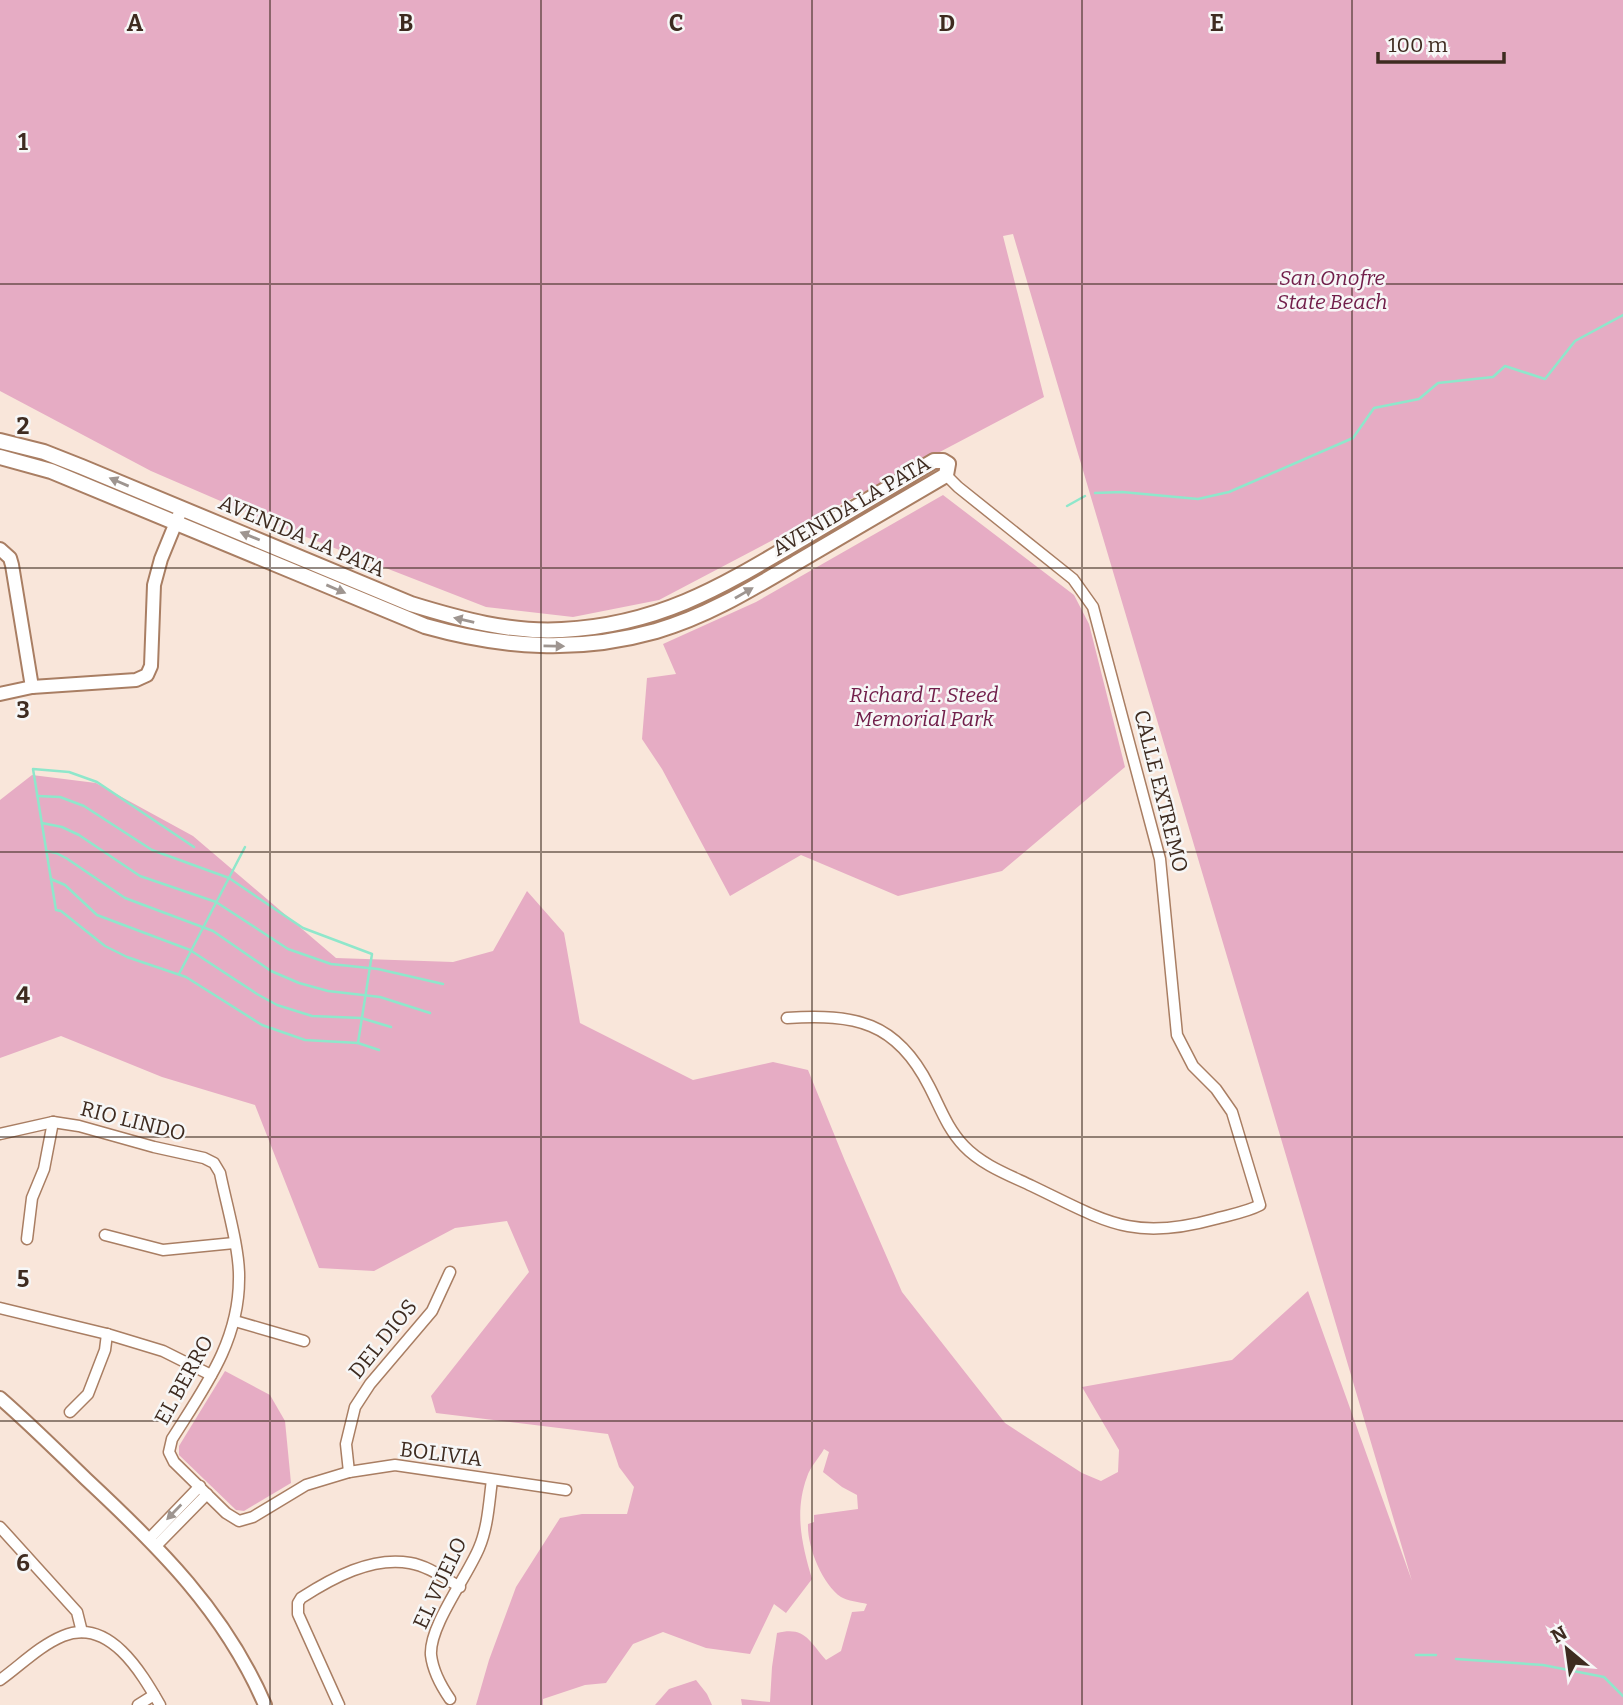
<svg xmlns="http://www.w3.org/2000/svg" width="1623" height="1705" font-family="Bitter,serif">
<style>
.green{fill:#e6acc4}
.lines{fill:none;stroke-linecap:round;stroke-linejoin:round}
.stream{stroke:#8fe7cb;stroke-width:2.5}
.minor-casing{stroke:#a97e63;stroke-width:13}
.tertiary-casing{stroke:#a97e63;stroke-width:16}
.secondary-casing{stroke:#a97e63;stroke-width:18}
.minor{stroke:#fff;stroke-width:10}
.tertiary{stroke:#fff;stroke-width:12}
.secondary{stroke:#fff;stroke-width:14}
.oneway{fill:#9e9590}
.grid{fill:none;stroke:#3e2b20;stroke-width:2;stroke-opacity:0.55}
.labels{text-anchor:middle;stroke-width:5;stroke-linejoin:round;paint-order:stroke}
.park-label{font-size:21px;font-style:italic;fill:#711e4a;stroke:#f7f7f7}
.street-label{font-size:21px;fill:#3e2b20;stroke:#f7f7f7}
.grid-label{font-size:23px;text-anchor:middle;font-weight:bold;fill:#3e2b20;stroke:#f7f7f7;stroke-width:5;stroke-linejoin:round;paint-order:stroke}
</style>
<rect width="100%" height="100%" fill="#f9e6da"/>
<g class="green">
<path d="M0,0H1623V1705H742L741,1699L770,1702L772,1667L777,1633C805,1626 809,1641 826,1660L841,1651L852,1612L864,1611L867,1604C860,1602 847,1601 841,1597C822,1584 807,1546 808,1524L814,1522V1515L858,1509L857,1495L842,1487L823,1472L829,1452L824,1449C819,1458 810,1467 807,1477C794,1512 802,1545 812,1579L786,1613L774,1604L750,1654L706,1648L663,1632L633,1644L606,1683L585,1685L543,1699V1705H476L489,1660L516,1587L560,1518L582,1514H627L634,1487L619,1467L608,1434L436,1413L431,1396L529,1272L507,1221L455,1228L374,1271L319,1268L255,1105L162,1077L61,1036L0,1058V800L32,775L96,783L193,836L336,958L453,962L493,951L527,891L564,933L580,1023L693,1080L773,1062L808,1070L845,1161L902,1292L1005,1423L1082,1473L1101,1481L1118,1472L1119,1450L1082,1387L1232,1360L1308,1291L1412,1581L1013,234L1003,236L1044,397L659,600L573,617L486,607L283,528L151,471L0,391Z"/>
<path d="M943,495L1074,595L1089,624L1125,767L1002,871L898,896L801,855L730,896L662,769L642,739L647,678L676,674L663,644L756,602Z"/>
<path d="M225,1371L270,1395L285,1421L291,1483L244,1511L236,1510L179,1455V1446Z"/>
<path d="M696,1680L707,1694L712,1705H655L669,1689Z"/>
</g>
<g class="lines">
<g class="stream">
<path d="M1095,493L1122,492L1198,499L1229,492L1353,438L1374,408L1419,399L1438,383L1493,377L1505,366L1545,379L1575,341L1623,315"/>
<path d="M1067,506L1085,496"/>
<path d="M37,796L60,797L84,806L152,850L229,878L303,928L372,954L358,1043L379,1050"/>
<path d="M42,823L62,827L79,835L140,876L216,902L288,949L331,964L378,969L443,984"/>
<path d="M194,847L97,782L69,772L33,769L56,910L61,911L105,946L127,957L186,977L262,1025L305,1040L358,1043"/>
<path d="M46,851L56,853L66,858L125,898L213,931L271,971L299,983L328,991L380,997L430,1013"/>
<path d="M51,879L65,885L97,915L190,950L257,994L277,1005L312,1016L361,1018L391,1027"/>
<path d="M179,974L245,847"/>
<path d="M1416,1655H1436"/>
<path d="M1456,1659L1543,1665L1604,1677L1623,1696"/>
</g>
<g class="minor-casing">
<g id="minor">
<path d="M787,1018C855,1014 896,1021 929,1086C940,1107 947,1128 964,1146C982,1165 1009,1175 1032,1186C1105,1221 1132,1242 1215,1219C1229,1215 1247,1212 1260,1205L1232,1112L1216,1089L1193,1066L1177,1035L1160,859L1093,607L1073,579L958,487L946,475"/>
<path d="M0,1134L53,1122L79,1126L154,1147L204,1158L214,1163L220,1173C226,1203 240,1250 239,1279C239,1342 204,1388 172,1439L169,1452L174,1462L226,1513L239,1521L253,1517L306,1485L349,1472L395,1465L566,1490"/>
<path d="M105,1235L163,1250L234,1243"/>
<path d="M27,1239L32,1198L44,1169L53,1122"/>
<path d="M0,1308L107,1334L163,1351L211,1375"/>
<path d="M235,1321L304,1341"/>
<path d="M70,1412L88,1394L105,1350L107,1334"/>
<path d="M349,1472L346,1444L355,1407L370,1384L432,1311L450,1272"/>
<path d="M0,1527L77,1612L82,1632"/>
<path d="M149,1539L200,1486"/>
<path d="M156,1546L207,1494"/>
<path d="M0,1680C21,1665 39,1646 63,1636C109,1617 141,1672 160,1705"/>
<path d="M450,1699C441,1686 433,1672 431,1655C429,1626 467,1577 479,1548C488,1527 489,1502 492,1480"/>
<path d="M138,1705L154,1695"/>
<path d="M339,1705L298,1614V1603L301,1598C332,1578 372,1556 410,1563C428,1566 444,1578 460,1587"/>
</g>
</g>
<g class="tertiary-casing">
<g id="tertiary">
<path d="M0,549L10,558L12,565L32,687"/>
<path d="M0,694L32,687L136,680L147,675L151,666L154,585L161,559L179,515"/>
<path d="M0,1398C30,1424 58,1452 86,1479C159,1547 225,1612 265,1705"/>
</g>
</g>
<g class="secondary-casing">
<path id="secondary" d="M0,441L44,452L82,467L411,604C460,619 510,633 562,630C659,625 721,587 802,539C846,513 890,487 934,461H943L948,464L946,475C897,504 848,532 799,561C753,588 708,616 656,631C578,653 503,648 425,626L51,471L0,457"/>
</g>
<use href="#minor" class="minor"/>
<use href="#tertiary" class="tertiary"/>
<use href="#secondary" class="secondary"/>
</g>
<defs><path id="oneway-solid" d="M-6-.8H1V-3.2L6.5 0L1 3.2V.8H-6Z" transform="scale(1.75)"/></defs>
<g class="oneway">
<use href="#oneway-solid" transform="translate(119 482) rotate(-157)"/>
<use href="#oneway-solid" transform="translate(250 536) rotate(-158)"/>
<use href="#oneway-solid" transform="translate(336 589) rotate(23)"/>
<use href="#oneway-solid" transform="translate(744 593) rotate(-30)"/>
<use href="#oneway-solid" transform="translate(464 620) rotate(-167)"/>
<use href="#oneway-solid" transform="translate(554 646) rotate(1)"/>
<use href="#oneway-solid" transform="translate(174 1512) rotate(134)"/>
</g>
<path class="grid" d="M270,0V1705M541,0V1705M812,0V1705M1082,0V1705M1352,0V1705M0,284H1623M0,568H1623M0,852H1623M0,1137H1623M0,1421H1623"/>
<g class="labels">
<g class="park-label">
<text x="1332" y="285">San Onofre<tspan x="1332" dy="24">State Beach</tspan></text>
<text x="924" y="702">Richard T. Steed<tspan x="924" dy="24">Memorial Park</tspan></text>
</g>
<g class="street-label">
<text transform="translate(851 506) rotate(-30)" y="7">AVENIDA LA PATA</text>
<text transform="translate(302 536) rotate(23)" y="7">AVENIDA LA PATA</text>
<text transform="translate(1161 791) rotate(76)" y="7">CALLE EXTREMO</text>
<text transform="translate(133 1121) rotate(14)" y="7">RIO LINDO</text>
<text transform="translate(383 1339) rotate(-51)" y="7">DEL DIOS</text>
<text transform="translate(184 1380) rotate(-61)" y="7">EL BERRO</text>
<text transform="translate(441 1454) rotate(7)" y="7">BOLIVIA</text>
<text transform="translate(440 1583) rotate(-65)" y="7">EL VUELO</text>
</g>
</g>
<g class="grid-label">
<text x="135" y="31">A</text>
<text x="406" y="31">B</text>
<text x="676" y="31">C</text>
<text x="947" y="31">D</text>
<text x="1217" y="31">E</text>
<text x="23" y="150">1</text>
<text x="23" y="434">2</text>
<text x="23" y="718">3</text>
<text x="23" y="1003">4</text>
<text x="23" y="1287">5</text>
<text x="23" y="1571">6</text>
</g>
<g transform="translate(1567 1649) rotate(331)" stroke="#f7f7f7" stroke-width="5" paint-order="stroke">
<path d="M0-5L12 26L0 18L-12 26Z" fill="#3e2b20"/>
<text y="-10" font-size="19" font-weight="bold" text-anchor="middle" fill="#3e2b20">N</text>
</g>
<path d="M1378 52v10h126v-10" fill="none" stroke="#3e2b20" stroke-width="3.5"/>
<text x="1388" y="52" font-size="21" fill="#3e2b20" stroke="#f7f7f7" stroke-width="5" paint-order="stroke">100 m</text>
</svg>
